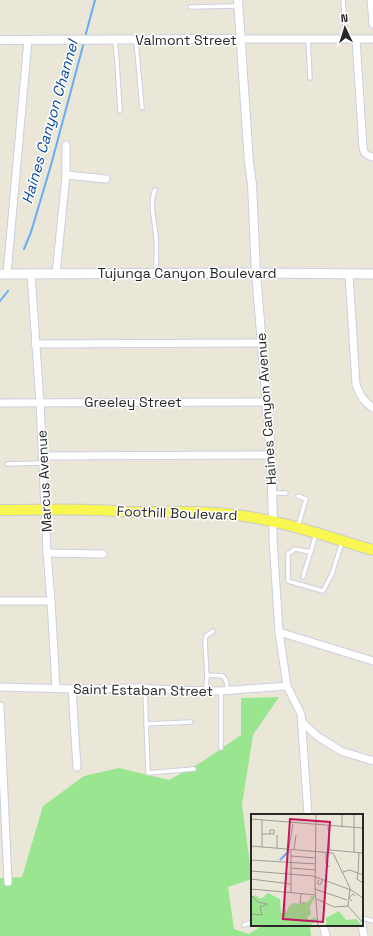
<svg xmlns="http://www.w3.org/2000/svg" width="373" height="936" font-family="'Space Grotesk',sans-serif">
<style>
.green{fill:#9ae690}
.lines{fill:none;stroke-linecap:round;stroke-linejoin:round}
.stream{stroke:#63aef5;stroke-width:2}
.service-casing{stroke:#cecde2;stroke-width:5.5}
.minor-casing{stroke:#cecde2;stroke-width:9}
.tertiary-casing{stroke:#cecde2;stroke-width:10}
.secondary-casing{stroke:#cecde2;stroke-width:11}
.primary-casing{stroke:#cbcbcb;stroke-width:12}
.service{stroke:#fff;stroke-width:3.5}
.minor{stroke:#fff;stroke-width:7}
.tertiary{stroke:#fff;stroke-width:8}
.secondary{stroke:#fff;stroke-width:9}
.primary{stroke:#f8f650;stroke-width:10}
.labels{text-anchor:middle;stroke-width:3;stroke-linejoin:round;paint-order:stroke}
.street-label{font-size:14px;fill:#282828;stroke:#fff}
.water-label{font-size:15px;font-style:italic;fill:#06489e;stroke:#fff}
.inset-river{fill:none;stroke:#63aef5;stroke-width:2}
.inset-road{fill:none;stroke:#9d9b92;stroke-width:1}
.view{fill:#c2185b;fill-opacity:0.15;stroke:#c2185b;stroke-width:2}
.inset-edge{fill:none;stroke:#282828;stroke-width:2}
</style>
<rect width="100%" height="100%" fill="#ebe7d8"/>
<path class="green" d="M279,697L253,735L242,805L252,879L228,887L234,929L249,934L263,925H310L311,936H0V878L22,877L43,806L84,776L119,768L169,780L200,763L241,735V698Z"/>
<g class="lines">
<g class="stream">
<path d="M85,37L95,0"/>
<path d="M24,249L31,232L51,165L84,42"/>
<path d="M0,301L8,291"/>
</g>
<g class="service-casing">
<g id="service">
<path d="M343,0L346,39"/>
<path d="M190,7L237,6"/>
<path d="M308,39L310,78"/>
<path d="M115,40L117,61L120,111"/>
<path d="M136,40L142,108"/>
<path d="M155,190C149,203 155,223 156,237C157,249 156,260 156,272"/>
<path d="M7,464L43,463"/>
<path d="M273,493H286"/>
<path d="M298,526L306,499L298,496"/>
<path d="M311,552L295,549L288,554V581L323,591L332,574L342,542"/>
<path d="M303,577L316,534"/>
<path d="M207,677L205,641L206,636L213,631"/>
<path d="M145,688L148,773L194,769"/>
<path d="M206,690L207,677L209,675L223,676C227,680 227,684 227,690"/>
<path d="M221,691V748"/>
<path d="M146,724L191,722"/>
<path d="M362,918L373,921"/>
<path d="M244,925L252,922"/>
</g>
</g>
<g class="minor-casing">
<g id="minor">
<path d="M371,0L373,24"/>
<path d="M241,39H373"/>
<path d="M356,39L363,148C364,154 367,156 373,157"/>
<path d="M66,175L106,179"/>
<path d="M7,274L28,40"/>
<path d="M31,274L40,403L47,553L51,601L56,688"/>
<path d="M56,274L66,175V145"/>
<path d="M349,274L356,384C359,395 364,402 373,408"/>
<path d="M35,344L261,343"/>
<path d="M0,403L266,402"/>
<path d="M42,456L271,455"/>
<path d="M273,521V539L279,632L287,686L301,714L308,815"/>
<path d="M47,553L103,554"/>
<path d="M0,601H51"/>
<path d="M279,632L373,661"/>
<path d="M0,687L72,689L138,688L172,690L221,691L287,686"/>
<path d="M72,689L77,767"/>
<path d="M0,706L8,882"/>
<path d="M302,722L317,736L341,751L373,761"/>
<path d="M362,924L364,936"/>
<path d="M323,925L326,936"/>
</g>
</g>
<g class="tertiary-casing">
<g id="tertiary">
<path d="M238,0L249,163L252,184L256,273L271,455L273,521"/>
<path d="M0,40L241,39"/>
</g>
</g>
<g class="secondary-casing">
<path id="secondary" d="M0,274L256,273L373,274"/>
</g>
<g class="primary-casing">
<path id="primary" d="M0,510C30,510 61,509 91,510C107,510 122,512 137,512C175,512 212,510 250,517C292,524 332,538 373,550"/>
</g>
<use href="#service" class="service"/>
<use href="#minor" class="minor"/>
<use href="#tertiary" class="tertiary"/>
<use href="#secondary" class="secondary"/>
<use href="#primary" class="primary"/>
</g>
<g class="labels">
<g class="street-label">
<text x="186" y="45">Valmont Street</text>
<text x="187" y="278">Tujunga Canyon Boulevard</text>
<text x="133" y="407">Greeley Street</text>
<text transform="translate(266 409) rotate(-94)" y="5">Haines Canyon Avenue</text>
<text transform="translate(44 481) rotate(-93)" y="5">Marcus Avenue</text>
<text transform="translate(177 513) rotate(2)" y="5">Foothill Boulevard</text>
<text transform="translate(143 690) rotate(1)" y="5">Saint Estaban Street</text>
</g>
<g class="water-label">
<text transform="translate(50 122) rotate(-74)" y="5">Haines Canyon Channel</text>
</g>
</g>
<g transform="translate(251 814)">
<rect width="112" height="112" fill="#ebe7d8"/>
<path d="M17,79L29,85L30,99H35L38,92L42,89L52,90L59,86L60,82H64L59,93L60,101L57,102V106L65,103L66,108L60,110L63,112H0V83L4,81L10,85ZM88,97L95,106L105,105L112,112H75V104Z" fill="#9ae690"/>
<path class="inset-river" d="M29,46L38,37"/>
<path class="inset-road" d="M65,0L64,75L67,112M91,0V13M0,5L112,14M77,12L79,37M11,20H23V16H19V20M0,32L82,39L99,74L97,92L112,109M11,33V6M26,34V21M38,34L42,10M43,35L45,21M79,36L112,39M75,38V50L79,53M103,38V0M40,42L65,44M0,46L65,50M40,54L65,56M0,57L62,62L100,76L112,84M92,58L99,56L112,61M107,59L108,38M107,59L106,65L112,69M0,65L40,70M68,66L66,69L69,71L72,65M0,75L65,81M64,75L96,86M40,79V36M50,80L49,89H54M0,81L7,88L16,90M66,85L83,93L97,92M101,87L98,84L102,80L104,82M0,100L11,101L9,93L17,90M34,100V79"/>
<path class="view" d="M39,5L79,8L72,108L32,105Z"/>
<rect width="112" height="112" class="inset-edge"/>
</g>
<g transform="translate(345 28) rotate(356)" stroke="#ffffff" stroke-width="3" paint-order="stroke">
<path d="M0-3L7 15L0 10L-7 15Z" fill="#282828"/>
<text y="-6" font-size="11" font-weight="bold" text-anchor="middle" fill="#282828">N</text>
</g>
</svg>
